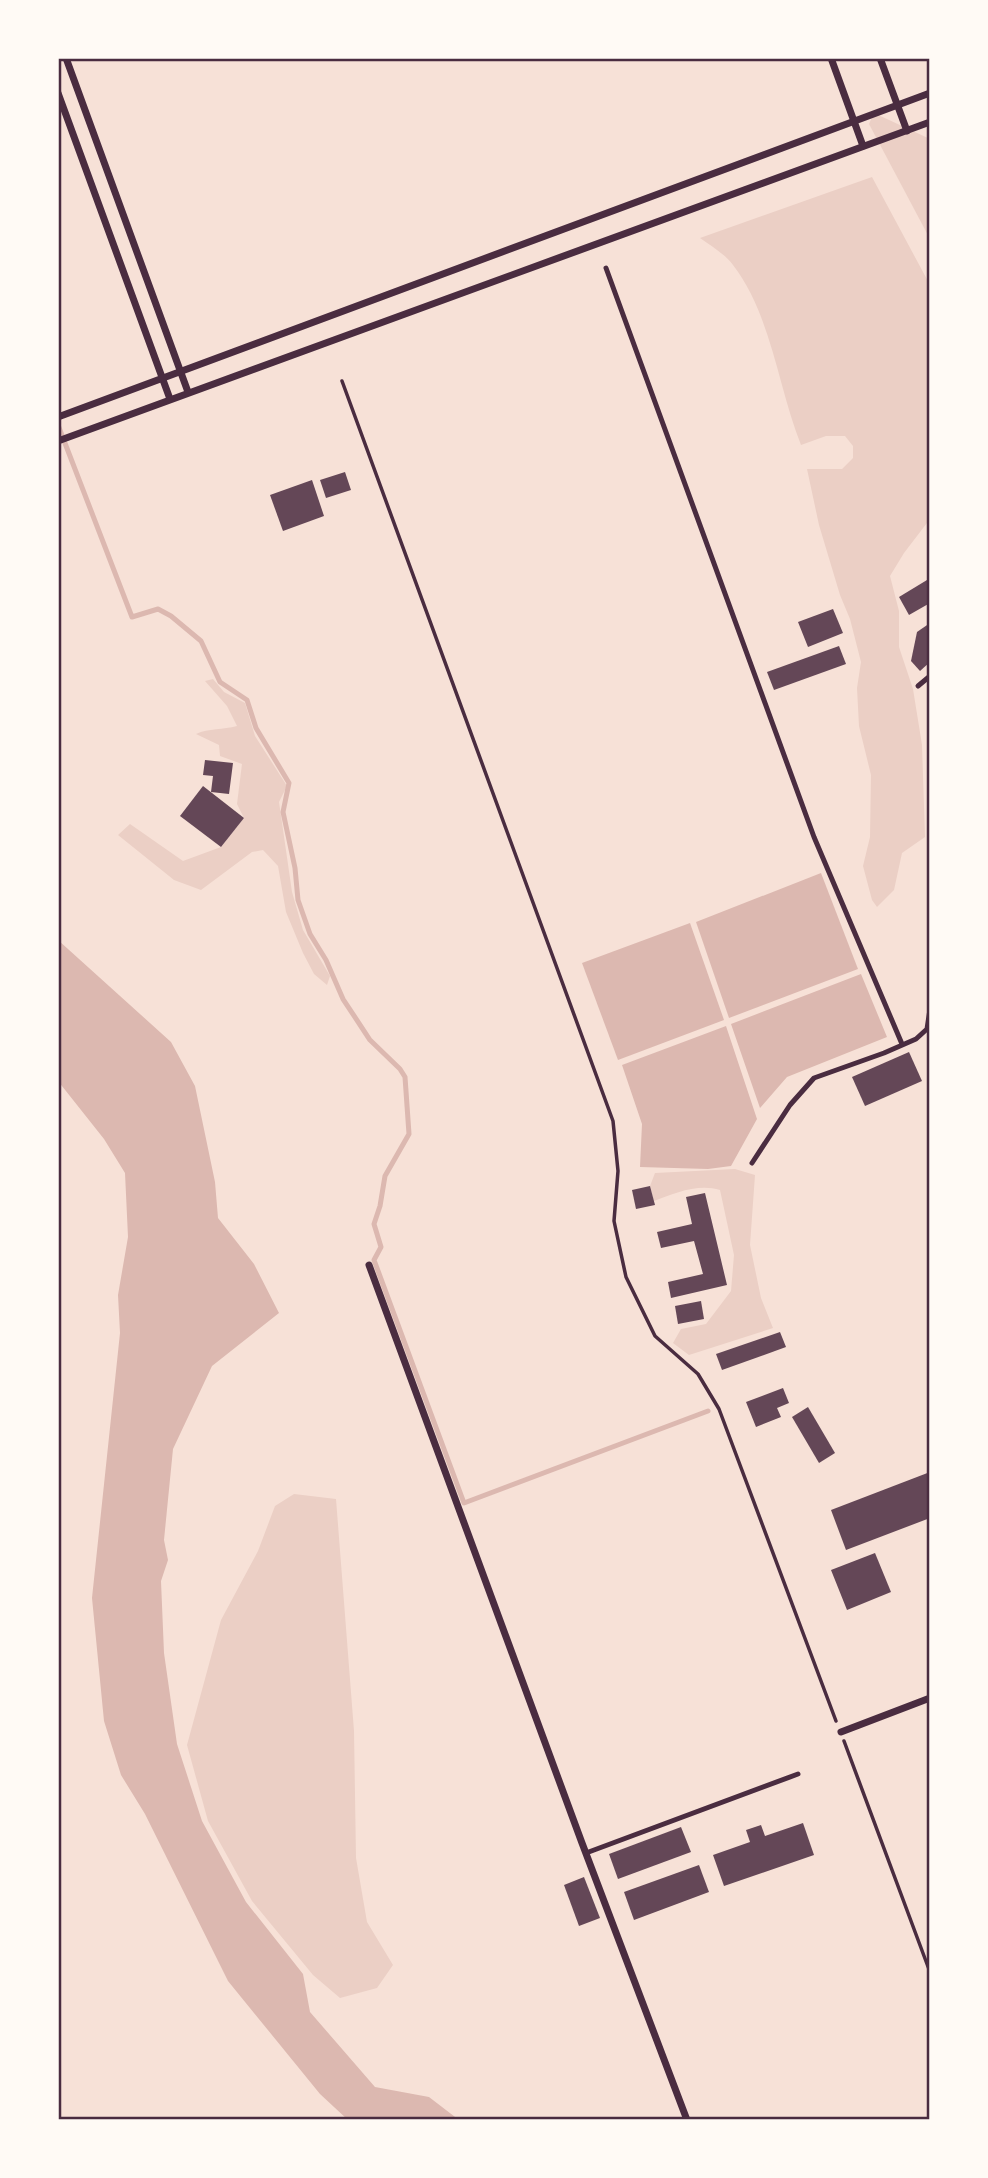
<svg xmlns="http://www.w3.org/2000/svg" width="988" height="2178" font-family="'Noto Sans',sans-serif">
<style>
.green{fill:#ebcfc5}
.water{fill:#dcb8b0}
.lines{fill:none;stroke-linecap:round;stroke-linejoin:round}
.stream{stroke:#dcb8b0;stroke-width:5}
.building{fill:#644757}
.path{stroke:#4a2c40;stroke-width:3.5}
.service{stroke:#4a2c40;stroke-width:5}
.minor{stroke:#4a2c40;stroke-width:7}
.neatline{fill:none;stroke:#4a2c40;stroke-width:2.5}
</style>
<rect width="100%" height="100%" fill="#f7e1d7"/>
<g class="green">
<path d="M874,113L930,139V239L869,124Z"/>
<path d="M872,177L930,285V519L904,553L890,576L899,611V647L913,689L922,745L925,837L902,853L894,890L877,907L872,900L863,866L870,837L871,775L859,726L857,688L861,662L850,619L840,595L819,525L807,469H842L853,458V446L845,436H826L801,445C778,387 771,314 733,265C725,254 711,246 700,238Z"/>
<path d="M213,679L224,692L245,703L255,736L287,786L279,802L292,892L303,930L330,976L327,985L314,974L303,953L286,912L278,866L263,850L252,852L201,890L174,880L118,835L130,824L183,861L221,847L244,818L237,804L242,764L220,756L219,745L196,734C209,728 223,730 237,726L227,706L205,681Z"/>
<path d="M735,1169L755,1175L750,1245L761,1298L773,1328L689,1355L673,1343L681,1329L706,1324L731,1291L734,1255L720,1190C699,1183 674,1193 654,1201L650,1186L655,1173Z"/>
<path d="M294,1494L336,1499L354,1731L356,1858L367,1922L393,1965L377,1988L340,1998L313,1975L252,1901L208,1821L187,1745L221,1620L258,1551L275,1506Z"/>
</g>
<g class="water">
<path d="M821,873L858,969L729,1018L696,922Z"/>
<path d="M690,923L724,1020L618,1060L582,963Z"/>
<path d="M58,940L171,1042L195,1086L215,1182L218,1218L254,1264L279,1313L212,1366L173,1449L164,1540L168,1560L161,1581L164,1653L177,1744L202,1821L246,1902L303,1974L310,2012L375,2087L429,2097L459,2120H348L320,2094L228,1981L145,1814L121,1775L104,1721L92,1598L120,1333L118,1295L128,1237L125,1173L104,1139L58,1081Z"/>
<path d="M861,974L887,1037L787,1077L760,1108L731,1024Z"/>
<path d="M726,1026L757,1119L731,1166L708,1169L640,1167L642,1124L622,1065Z"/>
</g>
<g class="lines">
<path class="stream" d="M58,425L132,617L158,609L171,616L201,641L220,682L247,700L256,728L289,783L283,812L295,868L298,900L310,934L326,960L343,999L370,1040L400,1069L405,1077L409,1134L385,1176L380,1206L374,1224L381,1247L374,1260L464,1503L708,1411"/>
</g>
<g class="building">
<path d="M345,472L351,490L326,498L320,480Z"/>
<path d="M312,480L324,516L283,531L270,495Z"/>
<path d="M927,580L930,586V603L909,615L899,597Z"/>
<path d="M833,609L843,633L808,647L798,622Z"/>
<path d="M930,623V662L920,671L911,661L917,632Z"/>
<path d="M839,646L846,664L774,690L767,672Z"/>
<path d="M205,760L233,763L229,794L211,792L213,776L203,775Z"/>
<path d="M203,786L244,818L221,847L180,816Z"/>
<path d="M909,1052L922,1081L865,1106L852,1077Z"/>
<path d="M650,1186L655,1205L636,1209L632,1190Z"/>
<path d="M705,1193L727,1285L671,1298L668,1282L703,1274L694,1241L661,1248L657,1232L692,1224L686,1197Z"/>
<path d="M701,1301L704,1319L678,1324L675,1306Z"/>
<path d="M780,1332L786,1347L722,1370L716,1354Z"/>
<path d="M783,1388L789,1403L777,1408L781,1417L756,1427L746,1402Z"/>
<path d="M808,1407L835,1453L819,1463L792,1417Z"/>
<path d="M930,1472V1518L846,1550L831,1510Z"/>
<path d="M875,1553L891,1592L847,1610L831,1570Z"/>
<path d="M803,1823L814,1855L724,1886L713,1855L750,1842L746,1830L761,1825L765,1836Z"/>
<path d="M681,1827L691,1852L618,1879L609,1854Z"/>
<path d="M699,1865L709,1892L634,1920L624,1892Z"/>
<path d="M584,1877L600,1918L579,1926L564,1885Z"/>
</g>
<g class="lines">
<g class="path">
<path d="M342,381L613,1121L618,1171L614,1221L626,1277L655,1336L698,1374L719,1409L836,1721"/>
<path d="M844,1741L930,1972"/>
</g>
<g class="service">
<path d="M606,268L814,837L902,1044"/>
<path d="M918,686L930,676"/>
<path d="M752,1163L790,1105L814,1078L884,1053L916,1039L927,1029L930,1009"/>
<path d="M586,1853L798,1774"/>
</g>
<g class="minor">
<path d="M66,58L188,392"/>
<path d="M831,58L863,146"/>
<path d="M880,58L907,131"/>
<path d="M58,93L170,399"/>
<path d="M58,417L930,93"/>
<path d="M58,441L930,122"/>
<path d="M369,1265L582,1843L687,2120"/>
<path d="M841,1732L930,1698"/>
</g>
</g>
<rect width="988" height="2178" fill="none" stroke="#fffaf5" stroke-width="119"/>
<rect x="60" y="60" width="868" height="2058" class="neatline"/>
</svg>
